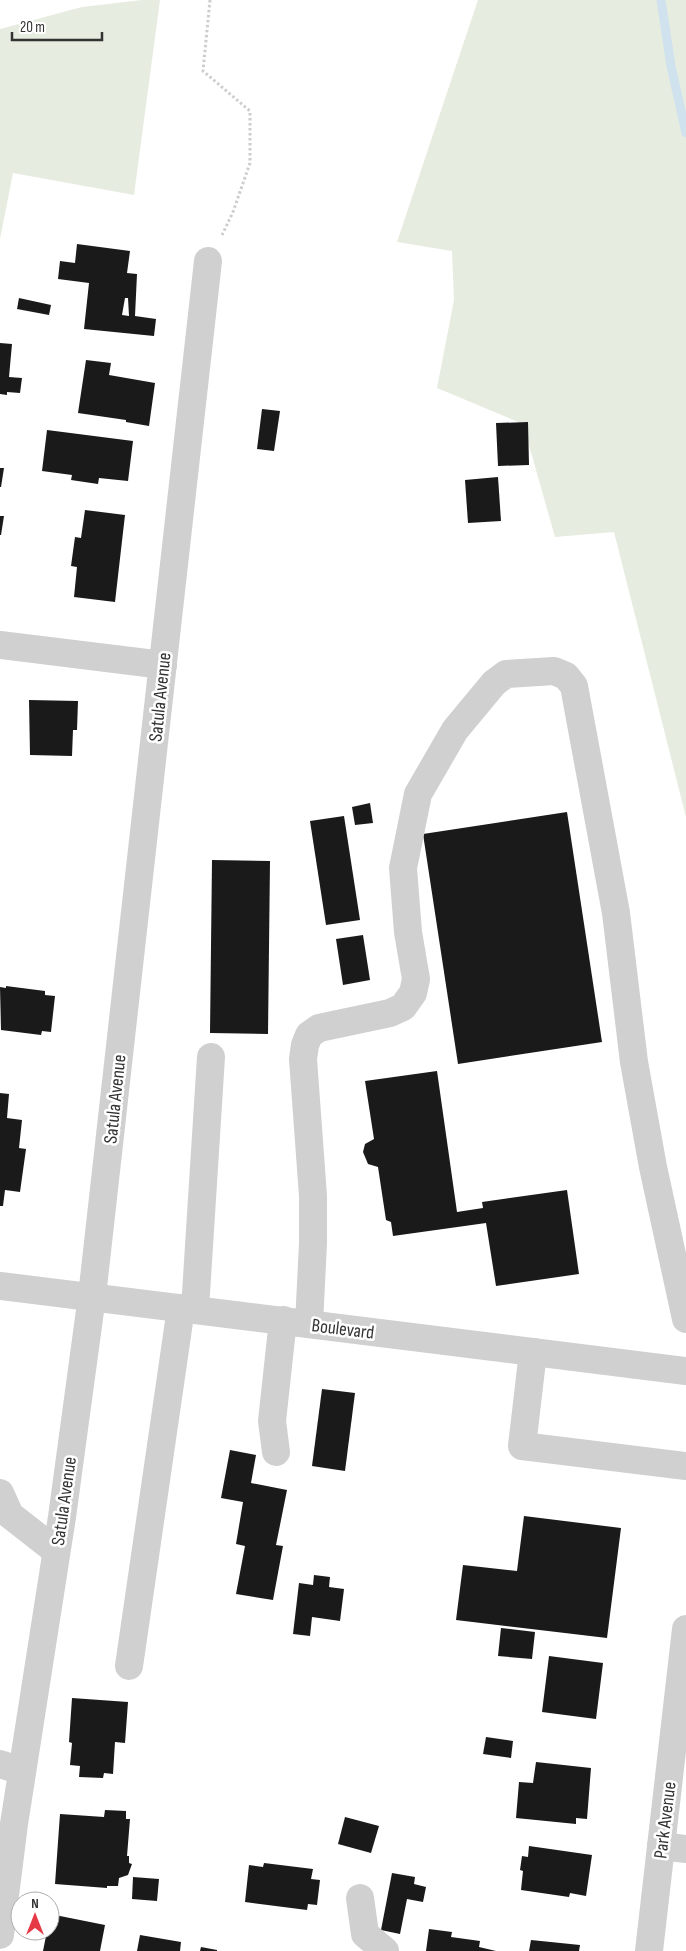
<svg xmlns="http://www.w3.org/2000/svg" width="686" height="1951" font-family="'Sofia Sans Condensed',sans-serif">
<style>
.green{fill:#e6ecdf}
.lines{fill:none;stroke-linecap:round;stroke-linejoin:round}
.stream{stroke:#cfe2ee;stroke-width:9}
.building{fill:#1a1a1a;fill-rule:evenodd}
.path{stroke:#cdcdcd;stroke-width:3;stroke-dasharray:2.5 2.5;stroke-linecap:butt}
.minor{stroke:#d0d0d0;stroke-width:28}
.labels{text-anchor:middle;stroke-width:5;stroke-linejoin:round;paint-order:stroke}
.street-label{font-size:19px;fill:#333;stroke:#fff}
</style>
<rect width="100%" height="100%" fill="#fff"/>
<g class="green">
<path d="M142,0H160L134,195L13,173L0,239V29L82,7Z"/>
<path d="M478,0H686V817L614,532L555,537L523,424L437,388L454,300L452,251L397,242Z"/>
</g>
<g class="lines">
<path class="stream" d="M661,0L671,66L686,133"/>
</g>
<g class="building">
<path d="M77,244L130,251L127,273L137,274L135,316L156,319L154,336L84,329L89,283L58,279L60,261L75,263ZM125,298H128L129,316L122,315Z"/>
<path d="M19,298L51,305L49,315L17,309Z"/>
<path d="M0,343L12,344L9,377L22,378L20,393L7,392V395L0,394Z"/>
<path d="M86,360L111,363L109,375L155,383L149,426L126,422V420L78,413Z"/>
<path d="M262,409L280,411L274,451L257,449Z"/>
<path d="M528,422L529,465L498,466L496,423Z"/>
<path d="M47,430L133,441L128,481L99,478L98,484L71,480L72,475L42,471Z"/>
<path d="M0,468H4L1,487H0Z"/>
<path d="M498,477L501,521L468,523L465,480Z"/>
<path d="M85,510L125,515L115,602L74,597L77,567L71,566L75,537L81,538Z"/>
<path d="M0,516H4L1,535H0Z"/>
<path d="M29,700L78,701L77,730H73L72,756L30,755Z"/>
<path d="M370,803L373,823L355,825L352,807Z"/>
<path d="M567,812L602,1042L458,1064L423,834Z"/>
<path d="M344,816L360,920L326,925L310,821Z"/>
<path d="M212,860L270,861L268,1034L210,1033Z"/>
<path d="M363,935L370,980L343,985L336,939Z"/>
<path d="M6,986L45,991V995L55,996L51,1032L42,1031L41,1035L1,1030L0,987L6,988Z"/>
<path d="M437,1071L457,1212L483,1208L482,1202L567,1190L579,1274L496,1286L486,1223L393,1236L391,1222L386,1220L378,1167L368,1164L363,1152L365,1144L374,1139L365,1081Z"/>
<path d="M0,1093L9,1094L7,1118L22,1120L19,1148L26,1149L20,1192L5,1190L3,1206H0Z"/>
<path d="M322,1389L355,1393L345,1471L312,1466Z"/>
<path d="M230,1450L256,1455L251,1483L287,1490L276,1545L283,1546L273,1600L236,1594L245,1546L236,1544L243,1502L221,1498Z"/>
<path d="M524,1516L621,1528L607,1638L456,1620L463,1565L517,1571Z"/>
<path d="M314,1575L330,1577L329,1587L344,1589L340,1621L312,1617L310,1636L293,1634L299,1583L313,1585Z"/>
<path d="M501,1628L535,1632L532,1659L498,1656Z"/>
<path d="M549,1656L603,1663L596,1719L542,1712Z"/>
<path d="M72,1698L128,1702L125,1743L115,1742L113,1774L104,1773L103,1778L79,1777L80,1766L70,1765L72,1743L69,1742Z"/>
<path d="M486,1737L513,1741L511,1758L483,1754Z"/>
<path d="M536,1762L591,1768L587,1819L576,1818V1824L516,1818L519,1782L533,1783Z"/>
<path d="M105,1810L126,1811V1819H130L127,1856H129V1863L132,1864L128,1875L119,1878L118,1886H107V1888L55,1884L60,1814L104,1817Z"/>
<path d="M345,1817L379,1826L371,1853L338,1844Z"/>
<path d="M529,1846L592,1855L586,1896L570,1893L569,1897L521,1890L523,1871L520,1870L522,1856L528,1857Z"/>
<path d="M264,1863L313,1869L311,1879L320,1880L317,1905L308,1904L307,1910L245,1902L249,1865L263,1867Z"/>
<path d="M392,1873L415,1877L414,1884L426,1887L423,1902L407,1899L400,1934L381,1930Z"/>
<path d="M133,1877L159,1879L157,1901L132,1899Z"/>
<path d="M50,1914L105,1925L100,1951H43L47,1931H50Z"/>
<path d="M429,1929L452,1932L451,1937L480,1941L479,1947L496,1951H426Z"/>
<path d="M140,1935L181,1942L180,1951H137Z"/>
<path d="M531,1940L580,1945L579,1951H529Z"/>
<path d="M201,1947L217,1950V1951H200Z"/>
</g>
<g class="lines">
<path class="path" d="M210,0L203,71L250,111V163L233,212L222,235"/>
<g class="minor">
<path d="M0,645L163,665"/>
<path d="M0,1286L686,1371"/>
<path d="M195,1309L211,1057"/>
<path d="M309,1324L313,1243V1196L303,1059L305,1045L309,1035L319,1028L390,1013L403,1007L413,993L416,979L408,932L403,868L418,794L455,730L494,683L506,674L554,671L566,676L574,686L616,913L634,1062L653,1167L686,1319"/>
<path d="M533,1352L522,1446L686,1466"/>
<path d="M276,1452L272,1421L283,1320"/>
<path d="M0,1493L10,1515L56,1551"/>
<path d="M129,1666L181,1308"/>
<path d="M0,1764L22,1771"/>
<path d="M661,1846L686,1849"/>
<path d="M360,1898L365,1934L385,1951"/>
<path d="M0,1935L14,1824L62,1517L92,1296L208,261"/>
<path d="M649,1951L686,1629"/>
</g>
</g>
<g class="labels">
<g class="street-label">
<text transform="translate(159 697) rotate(-84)" y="7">Satula Avenue</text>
<text transform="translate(114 1099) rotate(-84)" y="7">Satula Avenue</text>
<text transform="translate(343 1328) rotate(7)" y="7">Boulevard</text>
<text transform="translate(63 1501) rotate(-82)" y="7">Satula Avenue</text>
<text transform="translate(664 1820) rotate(-83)" y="7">Park Avenue</text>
</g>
</g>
<g transform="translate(35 1916)"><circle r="24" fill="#ffffff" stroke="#adadad"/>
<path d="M0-4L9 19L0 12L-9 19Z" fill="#e63946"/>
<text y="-8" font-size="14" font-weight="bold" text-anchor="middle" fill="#333333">N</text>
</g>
<path d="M12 32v8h90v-8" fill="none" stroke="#333333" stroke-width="2.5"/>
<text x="20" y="32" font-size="15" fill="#333333" stroke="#ffffff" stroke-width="4" paint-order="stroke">20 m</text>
</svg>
